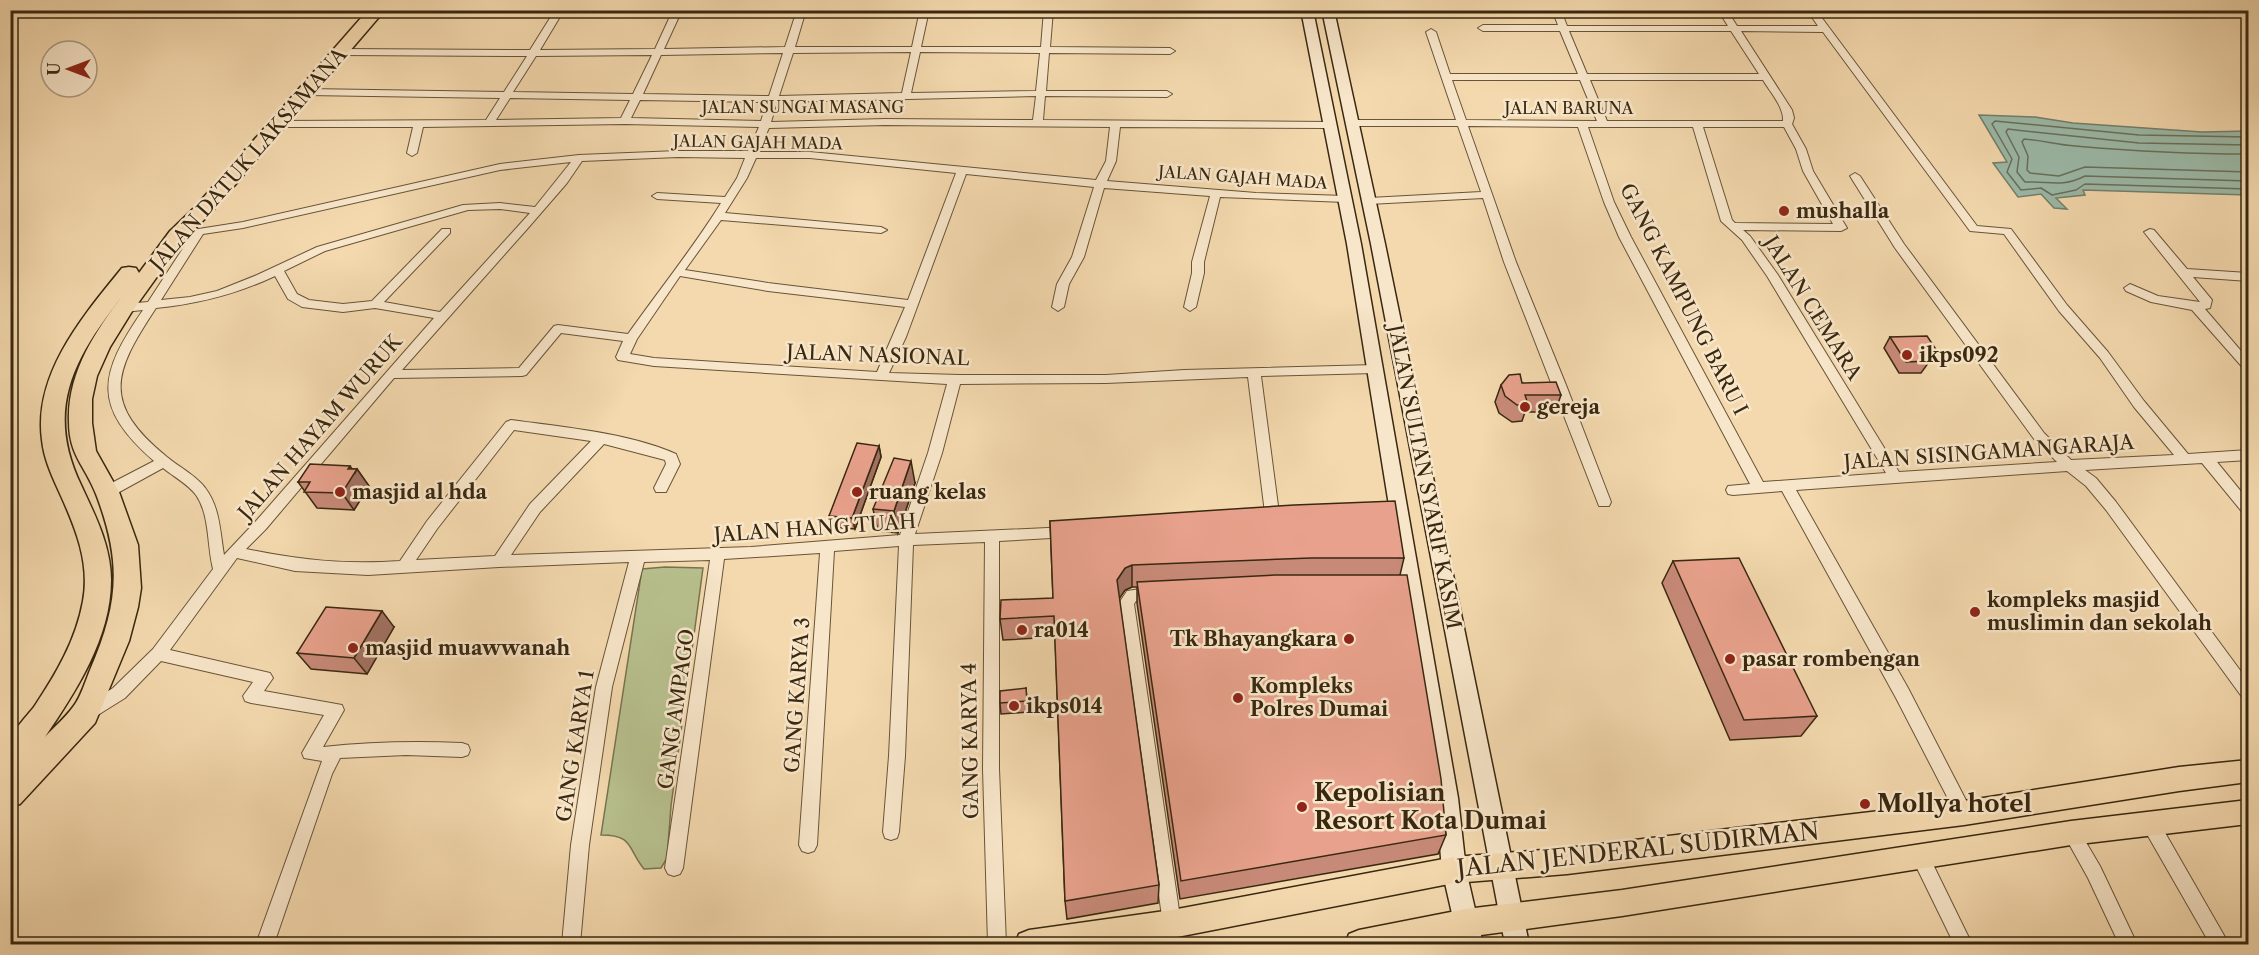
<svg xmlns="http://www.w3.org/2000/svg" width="2259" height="955" font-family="'Libre Caslon Text',serif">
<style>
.green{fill:#b7c08e;stroke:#78744f;stroke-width:1.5}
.water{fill:#9cbaa9;stroke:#74806c;stroke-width:1.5}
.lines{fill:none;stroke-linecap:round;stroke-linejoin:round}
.shore{stroke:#6a715c;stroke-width:1.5}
.street-casing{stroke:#685438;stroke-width:2}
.secondary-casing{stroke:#392810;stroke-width:3}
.primary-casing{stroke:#392810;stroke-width:3}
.highway-casing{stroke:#392810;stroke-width:3}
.street{fill:#f8e6ca;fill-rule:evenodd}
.secondary{fill:#f8e6ca;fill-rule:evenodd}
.primary{fill:#f4d9ae;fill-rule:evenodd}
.highway{fill:#f4d9ae;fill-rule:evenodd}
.wall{fill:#c88a78;stroke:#392810;stroke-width:1.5}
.shaded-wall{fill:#a27162;stroke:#392810;stroke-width:1.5}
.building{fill:#e8a18c;stroke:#392810;stroke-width:1.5}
.poi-dot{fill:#8f2418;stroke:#f8e6ca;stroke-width:2}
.labels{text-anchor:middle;stroke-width:5;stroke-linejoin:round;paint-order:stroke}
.far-street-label{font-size:16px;fill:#392810;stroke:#f8e6ca}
.street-label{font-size:20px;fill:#392810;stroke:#f8e6ca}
.poi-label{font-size:20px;font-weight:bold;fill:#392810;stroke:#f8e6ca;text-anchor:start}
.near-poi-label{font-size:24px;font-weight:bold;fill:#392810;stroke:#f8e6ca;text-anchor:start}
.near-street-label{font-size:24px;fill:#392810;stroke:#f8e6ca}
</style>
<rect width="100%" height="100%" fill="#f4d9ae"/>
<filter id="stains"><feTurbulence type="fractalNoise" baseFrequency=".00333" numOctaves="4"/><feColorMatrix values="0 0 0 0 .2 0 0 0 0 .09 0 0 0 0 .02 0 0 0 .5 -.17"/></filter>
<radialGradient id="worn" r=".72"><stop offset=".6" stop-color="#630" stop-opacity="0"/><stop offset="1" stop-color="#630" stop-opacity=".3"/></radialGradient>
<path class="green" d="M665,567L703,568L671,806L667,858L661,868L644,869C627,848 634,835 601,835L642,569Z"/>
<path class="water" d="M1979,115L2035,117L2073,123L2202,132L2248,131V195L2083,190L2085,195L2056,198L2067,209L2054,208L2041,194L2018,197L1993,163L2007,162Z"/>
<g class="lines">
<g class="shore">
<path d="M2248,137L2139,135L2005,122L1995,121L1992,124L2012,159L2007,172L2021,190L2041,188L2052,195L2076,190L2085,184L2248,189"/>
<path d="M2248,145L2139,143L2016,130L2008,129L2006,132L2019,157L2017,172L2025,182C2050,181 2061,188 2085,176L2248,181"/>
<path d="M2248,154C2190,154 2133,151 2075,146C2058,145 2041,140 2024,139L2022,142L2028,156L2027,170L2030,173L2059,176L2085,167L2248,172"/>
</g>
<g class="street-casing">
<g id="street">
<path d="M555,10H564L540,50L655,49L673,10H682L664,49L785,47L797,10H806L795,47H912L920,10H929L921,47H1041L1044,10H1053L1050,47L1170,48L1175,51L1170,54L1049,53L1046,91H1167L1172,94L1167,97L1045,96L1043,120L1329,122L1334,125L1329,128L1120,127L1116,161L1107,181L1256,193L1345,196L1350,199L1345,202L1220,197L1204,262V273L1196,307L1190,311L1184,307L1192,273V262L1210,196L1104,188L1084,257L1069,284L1064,307L1058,311L1052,307L1057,284L1072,257L1094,187L966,174L906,337L889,373L960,375H1106L1184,370L1375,365L1381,369L1375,373L1261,376L1280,521L1278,525H1268L1266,521L1248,377L1106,383L960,384L942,453L915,534L1069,527L1074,528L1076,532L1074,536L1069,537L999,541V769L1006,944H988L983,769L985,542L913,545L905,756L899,832L897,838L891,840L885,838L883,832L889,756L899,546L834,551L817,845L814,851L808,853L802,851L799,845L820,553L724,559L683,868L680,874L674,876L668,874L665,868L710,560L644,562L612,687L589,845L580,944H562L571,845L596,687L629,562L499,567L368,575L295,571L237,558L170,650L270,673L273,678L264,691L342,705L344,710L323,747C369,742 415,741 462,743L468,745L470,750L468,755L462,757L406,755L340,758L332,774L274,944H256L322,761L304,758L302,753L324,715L251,703L245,701L243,696L253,682L161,661L125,698L93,718L87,720L81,718L79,713L81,708L113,688L153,649L213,569C207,546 210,515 196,495C188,484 174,477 163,468L112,496H102L100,492L102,488L154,461C91,406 99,374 143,310L124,312L118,308L124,304L148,302L191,236L177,238L171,235L173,233L243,222L500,164L579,155L678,151H748L759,127L625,124L423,127L417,153L412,156L407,153L413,127H277L272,124L277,121L486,120L500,98L307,95L302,92L307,89L504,92L527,56L341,55L336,52L341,49L530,50ZM911,52L902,93L779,96L793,53ZM920,52L1040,53L1036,91L911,93ZM783,53L769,96L643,94L661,55ZM652,55L633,94L513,92L536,56ZM1036,96L1033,120L885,119L771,122L777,102ZM510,98L630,100L621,118L496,120ZM640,100L767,102L761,121L631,118ZM885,125L1110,127L1106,161L1096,180L810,152H758L769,128ZM678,157L745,158L737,178L725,197L657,193L652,196L657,199L721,203C694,247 659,290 628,334L558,325L554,326L519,368L402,370L528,228L567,183L582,161ZM756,158H810L956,173L908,300L768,283L685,270L721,220L881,233L887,230L881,227L725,213L747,178ZM571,162L535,207L500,203L463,205L317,247L257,275L217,291L190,297L161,300L203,234L243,228L500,170ZM500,209L530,213L440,312L384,302L450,233V229H442L372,301L343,304L309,300L297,294L284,271L325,251L468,210ZM275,276L288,299L302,307L343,312L375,308L434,318L256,521L224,555C220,532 220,508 206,489C197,476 179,467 167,457C101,403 113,373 156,308C198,304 237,294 275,276ZM680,276L768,291L905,307L877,372L654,358L630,354L637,339ZM561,333L623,341L616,357L618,360L654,366L947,384L928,453L900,535L751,547L511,555L540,512L604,444L665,460L666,464L654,488L656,492H666L680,464L676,454C629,433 562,427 511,420L506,422L427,521L400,561C346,565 299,560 246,549L266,529L394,378L522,376L526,375ZM514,430L591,441L530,504L495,556L416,560L437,529Z"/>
<path d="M1552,10H1561L1567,26H1728L1718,10H1727L1737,26H1818L1807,10H1816L1977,226L2011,229L2067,305L2108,352L2144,401L2188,454L2248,450V460L2217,462L2248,500V514L2243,513L2202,463L2085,470L2096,478L2116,502L2248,681V699L2242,697L2106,510L2086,486L2067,471L1796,490L1908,688L1970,808L1972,813L1970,818L1964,821L1958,818L1896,698L1782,491L1733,495L1728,494L1726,490L1728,486L1750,484L1619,237L1604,202L1578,127L1468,126L1516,262L1566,385L1611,502L1609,506H1599L1504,262L1483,198L1369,204L1364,201L1369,198L1481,192L1458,126H1352L1347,123L1352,120H1456L1426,32L1431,29L1436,32L1450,74H1578L1560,31H1483L1478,28L1483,25H1558ZM1569,31H1731L1759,74H1587ZM1741,31L1823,32L1970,231L2004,234L2059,311L2100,358L2134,407L2174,455L2071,460L2044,433L1904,244L1860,176L1855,173L1850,176L1895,248L2034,439L2057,462L1899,472L1778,275L1750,236L1743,230L1841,231L1847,228L1813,171L1806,149L1792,124L1794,118L1792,110ZM1452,80H1580L1597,121L1466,120ZM1590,80H1763C1770,92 1784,107 1783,121H1607ZM1588,127H1693L1721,221L1742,240L1767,276L1886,473L1763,482L1631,237L1614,202ZM1703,127H1784L1796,149L1803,171L1833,224L1735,223L1732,220Z"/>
<path d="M2150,229L2154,230L2187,269L2248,273V281L2193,277L2212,300L2210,308L2205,309L2248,359V370L2244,369L2192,310L2151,302L2126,291L2124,288L2130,284L2158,296L2200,302L2144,232Z"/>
<path d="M1155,587L1160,589L1162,593L1160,597L1136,601L1134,604L1181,924L1178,930L1172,933L1166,930L1163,924L1119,603L1127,591Z"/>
<path d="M2150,815L2156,817L2229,944H2210L2144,829L2142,823L2144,817Z"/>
<path d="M2071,825L2077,827L2100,866L2137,944H2119L2088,878L2063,833L2065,827Z"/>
<path d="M1920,848L1926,850L1972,944H1954L1911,856L1914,850Z"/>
</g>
</g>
<g class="secondary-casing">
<g id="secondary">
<path d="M1301,10H1313L1361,244L1458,798L1466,870L1483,944H1459L1442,870L1436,798L1347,244Z"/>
<path d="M1322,10H1334L1385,244L1529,944H1505L1371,244Z"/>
</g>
</g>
<g class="primary-casing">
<g id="primary">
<path d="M2248,760V782L2179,791L1964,825L1567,874L1454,883L1172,938L1124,944H1015L1019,934L1029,930L1172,910L1454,857L1567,848L1964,801L2179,767Z"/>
<path d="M2248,800V824L2071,845L1622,916L1466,937L1426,944H1345L1349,934L1359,930L1466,909L1622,890L2071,821Z"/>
</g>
</g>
<g class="highway-casing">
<path id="highway" d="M368,10H385L210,214L184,239L131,313L110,347L97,376L92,399V423L96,451L119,492L138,545L141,588L138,607L129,641L95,723L20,804L10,807C10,788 7,757 10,740C13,730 27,716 34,707C56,674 76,640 83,601C90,564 76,529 61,496C53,478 44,460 42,440C33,374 83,316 122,268L129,267L136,268L139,273L170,231L196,206ZM123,295C95,332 67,373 69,422C69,455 85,466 96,494C122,562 119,603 90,670C85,682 81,697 73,707C65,718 54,727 45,737C76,691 111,638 111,580C111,546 95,515 81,485C44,408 75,357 123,295Z"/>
</g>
<use href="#street" class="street"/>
<use href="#secondary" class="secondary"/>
<use href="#primary" class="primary"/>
<use href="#highway" class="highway"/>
</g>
<g class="wall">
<path d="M1890,337L1937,351L1921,373H1899L1884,348Z"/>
<path d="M1522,383L1561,395L1555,412H1525L1522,421L1512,422L1499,413L1495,402L1501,385Z"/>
<path d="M879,446L881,457L855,529L832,527L829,516Z"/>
<path d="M352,469H357L369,486L354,510L317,508L298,482Z"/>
<path d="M915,483L898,533L878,531L873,509Z"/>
<path d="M1050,521L1404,558L1400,575L1446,835L1438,854L1180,899L1137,603V587H1132L1125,590L1119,598L1159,885L1158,903L1067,919L1065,901L1055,637L1003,640L1000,619L1053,598Z"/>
<path d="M1673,561L1817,716L1801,736L1730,740L1662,583Z"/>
<path d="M394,627L367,674L311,669L297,653Z"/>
<path d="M1026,688L1028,712L1001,714L1000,703Z"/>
</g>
<g class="shaded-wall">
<path d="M879,446L881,457L855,529L852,518Z"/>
<path d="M911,461L915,483L898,533L894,511Z"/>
<path d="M350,466L355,473L357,469L369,486L354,510L342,493L348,469Z"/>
<path d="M1132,565V587L1125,590L1117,602V580L1125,568Z"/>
<path d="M382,611L394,627L367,674L354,658Z"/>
</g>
<g class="building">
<path d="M1927,336L1937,351H1922L1929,361L1906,362L1890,337Z"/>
<path d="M1520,374L1522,383L1556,382L1561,395H1525L1528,404L1517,405L1505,396L1501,385L1509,375Z"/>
<path d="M857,443L879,446L852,518L829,516Z"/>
<path d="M894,458L911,461L894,511L873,509Z"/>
<path d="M310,464L350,466L348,469H357L342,493L304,492L310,482H298Z"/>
<path d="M1395,501L1404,558H1311L1132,565L1125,568L1117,580L1159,885L1065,901L1054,616L1000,619L1001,600L1053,598L1050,521L1294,505Z"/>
<path d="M1739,558L1817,716L1744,720L1673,561Z"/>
<path d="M1275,575H1407L1441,779L1446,835L1181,881L1137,582Z"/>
<path d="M326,607L382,611L354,658L297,653Z"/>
<path d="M1026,688L1027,701L1000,703V691Z"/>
</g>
<g class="poi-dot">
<circle cx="1784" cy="211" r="6"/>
<circle cx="1907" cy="355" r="6"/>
<circle cx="1525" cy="407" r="6"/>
<circle cx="340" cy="492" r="6"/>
<circle cx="857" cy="492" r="6"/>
<circle cx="1975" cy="612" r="6"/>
<circle cx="1022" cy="630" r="6"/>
<circle cx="1349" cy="639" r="6"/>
<circle cx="353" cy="648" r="6"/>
<circle cx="1730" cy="659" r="6"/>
<circle cx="1238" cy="698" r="6"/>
<circle cx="1014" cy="706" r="6"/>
<circle cx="1865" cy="804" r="6"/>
<circle cx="1302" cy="807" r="6"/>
</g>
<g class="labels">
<g class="far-street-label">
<text x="803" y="113">JALAN SUNGAI MASANG</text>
<text x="1569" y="114">JALAN BARUNA</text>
<text transform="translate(758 142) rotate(1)" y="6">JALAN GAJAH MADA</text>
<text transform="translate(1243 177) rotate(4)" y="6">JALAN GAJAH MADA</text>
</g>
<g class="street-label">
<text transform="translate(248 159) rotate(-49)" y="7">JALAN DATUK LAKSAMANA</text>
<text transform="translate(1684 299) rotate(63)" y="7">GANG KAMPUNG BARU I</text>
<text transform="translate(1813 308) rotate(58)" y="7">JALAN CEMARA</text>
<text transform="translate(878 355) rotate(2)" y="7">JALAN NASIONAL</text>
<text transform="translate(320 427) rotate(-49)" y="7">JALAN HAYAM WURUK</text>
<text transform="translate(1989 452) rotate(-4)" y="7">JALAN SISINGAMANGARAJA</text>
<text transform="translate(1425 477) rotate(79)" y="7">JALAN SULTAN SYARIF KASIM</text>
<text transform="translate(815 528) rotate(-4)" y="7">JALAN HANG TUAH</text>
<text transform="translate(797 695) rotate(-86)" y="7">GANG KARYA 3</text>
<text transform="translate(676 709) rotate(-82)" y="7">GANG AMPAGO</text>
<text transform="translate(970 741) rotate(-91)" y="7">GANG KARYA 4</text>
<text transform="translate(575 746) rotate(-81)" y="7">GANG KARYA 1</text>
</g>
<g class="poi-label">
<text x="1796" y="218">mushalla</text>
<text x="1919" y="362">ikps092</text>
<text x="1537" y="414">gereja</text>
<text x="352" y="499">masjid al hda</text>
<text x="869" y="499">ruang kelas</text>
<text x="1987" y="607">kompleks masjid<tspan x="1987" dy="23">muslimin dan sekolah</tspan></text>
<text x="1034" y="637">ra014</text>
<text x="1337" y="646" text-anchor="end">Tk Bhayangkara</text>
<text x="365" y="655">masjid muawwanah</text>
<text x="1742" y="666">pasar rombengan</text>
<text x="1250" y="693">Kompleks<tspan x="1250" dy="23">Polres Dumai</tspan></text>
<text x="1026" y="713">ikps014</text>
</g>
<g class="near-poi-label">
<text x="1314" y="801">Kepolisian<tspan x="1314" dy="28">Resort Kota Dumai</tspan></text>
<text x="1877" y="812">Mollya hotel</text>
</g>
<g class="near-street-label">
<text transform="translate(1638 850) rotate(-6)" y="8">JALAN JENDERAL SUDIRMAN</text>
</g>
</g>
<rect width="2259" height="955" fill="none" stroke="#f4d9ae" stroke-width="36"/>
<rect x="12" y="12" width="2235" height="931" fill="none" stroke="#392810" stroke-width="3"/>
<rect x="18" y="18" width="2223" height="919" fill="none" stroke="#392810" stroke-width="1.5"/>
<g transform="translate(69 69) rotate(270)"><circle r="28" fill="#f8e6ca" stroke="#ac9a80" stroke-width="1.5"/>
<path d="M0-4.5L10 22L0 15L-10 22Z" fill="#8f2418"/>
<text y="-9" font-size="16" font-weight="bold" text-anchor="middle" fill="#392810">U</text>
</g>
<rect width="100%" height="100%" filter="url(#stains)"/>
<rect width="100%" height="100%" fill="url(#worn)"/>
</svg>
